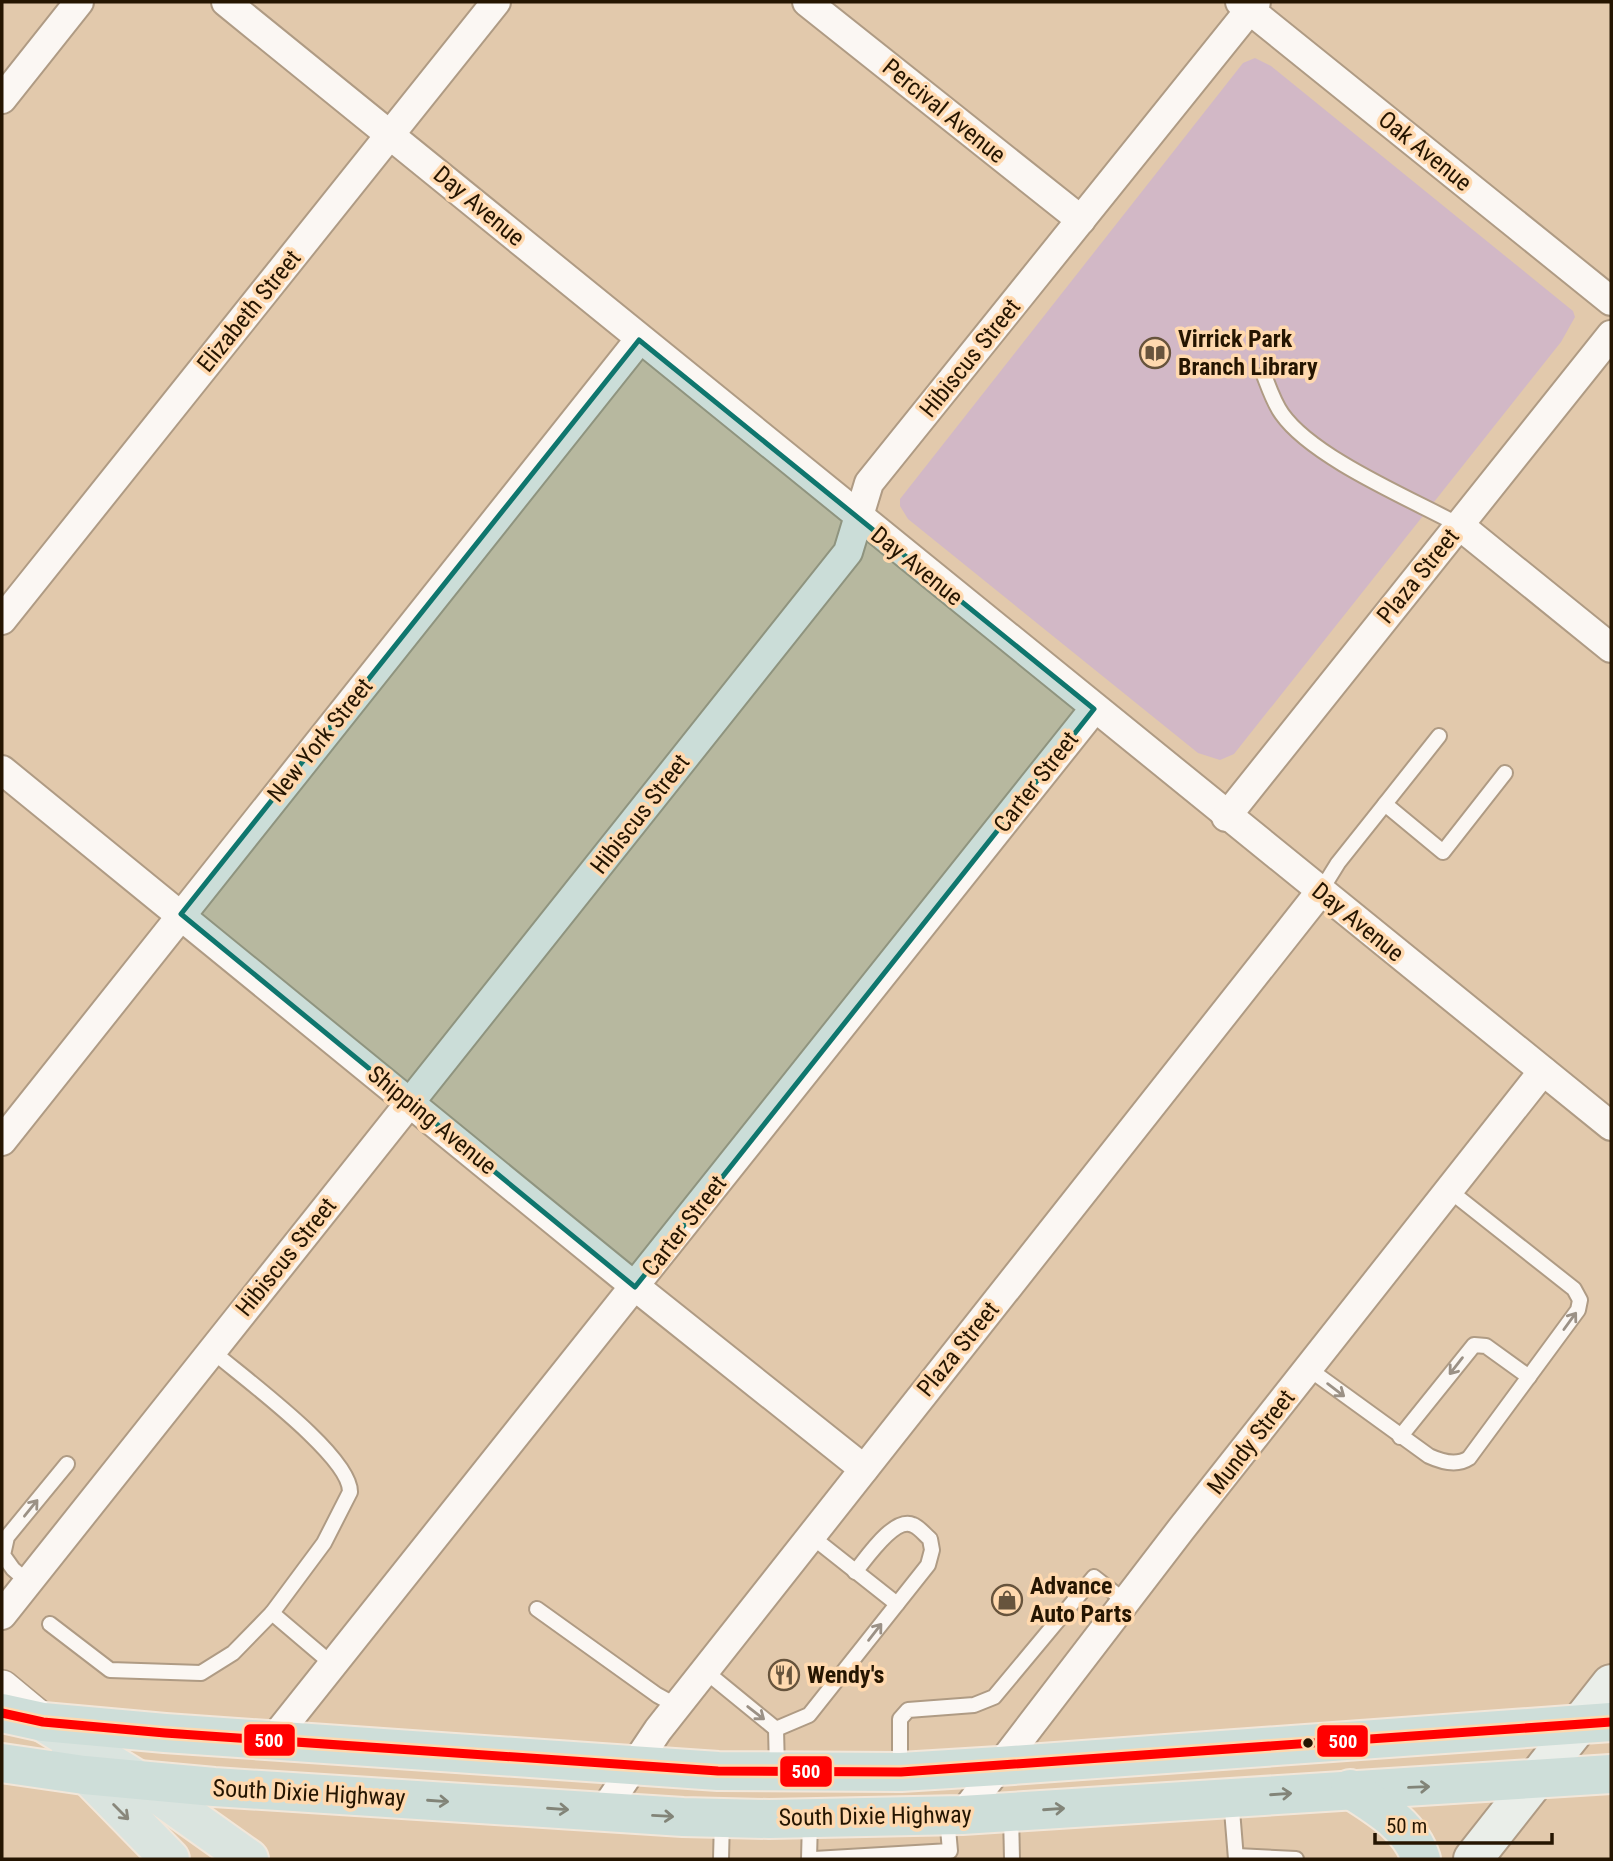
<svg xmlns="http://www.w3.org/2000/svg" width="1613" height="1861" font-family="'Roboto Condensed',sans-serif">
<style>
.green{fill:#d2b8c6}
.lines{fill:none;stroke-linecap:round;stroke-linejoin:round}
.service-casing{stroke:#af9b84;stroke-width:18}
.minor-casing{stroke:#af9b84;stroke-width:32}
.tertiary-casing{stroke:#af9b84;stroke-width:38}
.secondary-casing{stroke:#af9b84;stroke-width:42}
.primary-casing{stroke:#f2e7da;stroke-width:42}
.trunk-casing{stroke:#f2e7da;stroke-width:42}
.service{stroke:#fbf7f3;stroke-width:14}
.minor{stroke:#fbf7f3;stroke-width:28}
.tertiary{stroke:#fbf7f3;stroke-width:35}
.secondary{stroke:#eaeee9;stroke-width:38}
.primary{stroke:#dae4df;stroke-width:38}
.trunk{stroke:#ceded9;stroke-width:38}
.bus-1-casing{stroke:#ffd9af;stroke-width:14}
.bus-1{stroke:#f00;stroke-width:9}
.oneway{stroke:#9b9186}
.oneway2{stroke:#828478}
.oneway3{stroke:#89877b}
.marked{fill:#0f766e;fill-opacity:0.2;stroke:#0f766e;stroke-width:5;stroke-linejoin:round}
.bus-dot{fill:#251501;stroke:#ffd9af;stroke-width:2.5}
.labels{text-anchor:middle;stroke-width:7;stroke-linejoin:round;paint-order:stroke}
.street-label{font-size:24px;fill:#251501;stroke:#ffd9af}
.poi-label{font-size:24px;font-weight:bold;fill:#251501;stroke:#ffd9af;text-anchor:start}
.line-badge{stroke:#ffd9af;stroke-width:2.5}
.badge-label{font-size:19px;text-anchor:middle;font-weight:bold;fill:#fff}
</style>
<rect width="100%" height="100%" fill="#e2c9ac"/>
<path class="green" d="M1255,58L1271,66L1573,311L1575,317L1561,342L1234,754L1220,760L1198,753L908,519L900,506V499L1243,63Z"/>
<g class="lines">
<g class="service-casing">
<g id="service">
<path d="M1264,375C1269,388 1274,403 1282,414C1313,458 1411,499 1459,525"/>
<path d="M1385,804L1439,736"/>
<path d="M1320,892L1338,863L1385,804L1443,852L1505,773"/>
<path d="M211,1350C241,1376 351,1456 350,1492L324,1543L272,1613"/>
<path d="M1309,1369L1429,1456C1442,1462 1457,1466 1469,1458L1578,1310L1580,1300L1574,1289L1450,1191"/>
<path d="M1400,1437L1474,1345L1486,1346L1529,1377"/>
<path d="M811,1536L897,1604"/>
<path d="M28,1582L13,1569L3,1555L7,1537L67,1464"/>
<path d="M537,1609L657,1695L677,1706"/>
<path d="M50,1624L110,1670L201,1673L233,1653L272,1613L332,1664"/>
<path d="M705,1671L776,1729L777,1769"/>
<path d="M776,1729L809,1715L928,1565L932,1550L930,1539C925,1535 919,1527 913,1525C894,1516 866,1559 855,1572"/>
<path d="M900,1770V1719L908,1710L974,1705L994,1697L1094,1577L1126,1602"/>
<path d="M1231,1798L1236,1859"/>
<path d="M1011,1814L1012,1859"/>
<path d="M1236,1856L1296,1859"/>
<path d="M721,1859L722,1819"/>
<path d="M809,1859L810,1820"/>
<path d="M814,1859L950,1851L947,1817"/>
</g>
</g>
<g class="minor-casing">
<g id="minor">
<path d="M226,2C688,376 1147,754 1611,1126"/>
<path d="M807,2L1081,220"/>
<path d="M1240,2L1611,301"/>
<path d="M2,99L79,2"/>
<path d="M1459,525L1611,648"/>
<path d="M2,620L496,2"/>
<path d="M2,770L622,1276L864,1469"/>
<path d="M1226,817L1611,335"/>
<path d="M2,1141L639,340"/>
<path d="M2,1615L848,552L869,483L1256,2"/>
<path d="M271,1742L1094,709"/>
<path d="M603,1812L658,1730L1320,892"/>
<path d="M962,1815L1182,1528L1543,1071"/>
</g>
</g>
<g class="tertiary-casing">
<path id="tertiary" d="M2,1688L43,1722"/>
</g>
<g class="secondary-casing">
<path id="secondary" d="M1473,1859L1611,1684"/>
</g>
<g class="primary-casing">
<g id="primary">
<path d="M43,1722L139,1781L249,1859"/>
<path d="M70,1757L170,1859"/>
</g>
</g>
<g class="trunk-casing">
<g id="trunk">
<path d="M2,1713L43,1722L165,1733L718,1771L901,1772L999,1766L1611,1722"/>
<path d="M2,1763L84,1775L214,1787L683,1817L769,1819L962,1815L1611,1774"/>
<path d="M1350,1789C1379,1808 1410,1825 1421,1859"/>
</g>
</g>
<use href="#service" class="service"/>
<use href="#minor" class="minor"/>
<use href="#tertiary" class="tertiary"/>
<use href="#secondary" class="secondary"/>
<use href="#primary" class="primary"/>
<use href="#trunk" class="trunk"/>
<g class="bus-1-casing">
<path id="bus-1" d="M2,1713L43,1722L165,1733L718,1771L901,1772L1611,1722"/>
</g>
<use href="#bus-1" class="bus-1"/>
</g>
<defs><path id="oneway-shaft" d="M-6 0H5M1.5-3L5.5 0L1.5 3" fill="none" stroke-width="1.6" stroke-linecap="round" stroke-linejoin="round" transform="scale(1.75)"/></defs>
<g class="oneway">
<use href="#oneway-shaft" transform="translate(1570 1321) rotate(-54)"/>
<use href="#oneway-shaft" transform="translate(1456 1366) rotate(128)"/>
<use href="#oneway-shaft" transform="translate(1336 1390) rotate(37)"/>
<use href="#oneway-shaft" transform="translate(31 1508) rotate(-51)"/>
<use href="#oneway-shaft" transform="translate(875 1632) rotate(-52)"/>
<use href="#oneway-shaft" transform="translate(756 1713) rotate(38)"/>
</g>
<g class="oneway2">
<use href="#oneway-shaft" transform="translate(1419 1787) rotate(-2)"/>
<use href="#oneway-shaft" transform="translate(1281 1794) rotate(-4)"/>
<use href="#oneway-shaft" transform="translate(438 1801) rotate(4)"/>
<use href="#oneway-shaft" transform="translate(558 1809) rotate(4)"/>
<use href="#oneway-shaft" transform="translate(1054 1809) rotate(-4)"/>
<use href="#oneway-shaft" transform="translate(663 1816) rotate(3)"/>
</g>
<use class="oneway3" href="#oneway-shaft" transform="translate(121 1812) rotate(45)"/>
<path class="marked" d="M639,340L1094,709L635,1287L181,914Z"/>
<defs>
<g id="library-ring" transform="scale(1.575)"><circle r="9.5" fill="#ffd9af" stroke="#67543d" stroke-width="1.5"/><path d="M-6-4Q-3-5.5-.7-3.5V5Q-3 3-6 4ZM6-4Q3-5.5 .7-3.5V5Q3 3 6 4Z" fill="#67543d"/></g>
<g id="shop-ring" transform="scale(1.575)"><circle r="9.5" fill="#ffd9af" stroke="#67543d" stroke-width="1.5"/><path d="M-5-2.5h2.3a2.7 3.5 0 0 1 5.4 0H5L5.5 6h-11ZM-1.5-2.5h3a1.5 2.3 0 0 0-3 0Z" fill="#67543d"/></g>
<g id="restaurant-ring" transform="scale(1.575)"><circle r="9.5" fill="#ffd9af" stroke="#67543d" stroke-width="1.5"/><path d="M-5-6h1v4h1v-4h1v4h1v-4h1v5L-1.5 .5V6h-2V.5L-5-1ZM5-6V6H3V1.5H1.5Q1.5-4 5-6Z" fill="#67543d"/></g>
</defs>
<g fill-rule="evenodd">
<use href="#library-ring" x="1155" y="353"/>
<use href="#shop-ring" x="1007" y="1600"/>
<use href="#restaurant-ring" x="784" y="1675"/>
</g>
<circle class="bus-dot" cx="1308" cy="1743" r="6"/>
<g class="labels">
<g class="street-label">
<text transform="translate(944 111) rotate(39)" y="8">Percival Avenue</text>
<text transform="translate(1425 151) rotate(39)" y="8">Oak Avenue</text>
<text transform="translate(479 206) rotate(40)" y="8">Day Avenue</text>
<text transform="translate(249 311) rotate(-51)" y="8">Elizabeth Street</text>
<text transform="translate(970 358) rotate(-51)" y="8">Hibiscus Street</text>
<text transform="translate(917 566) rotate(39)" y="8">Day Avenue</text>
<text transform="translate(1418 576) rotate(-51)" y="8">Plaza Street</text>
<text transform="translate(320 740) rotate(-51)" y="8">New York Street</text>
<text transform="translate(1036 782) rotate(-52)" y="8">Carter Street</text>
<text transform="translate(640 814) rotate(-52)" y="8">Hibiscus Street</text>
<text transform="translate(1358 922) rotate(39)" y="8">Day Avenue</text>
<text transform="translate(432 1120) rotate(39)" y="8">Shipping Avenue</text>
<text transform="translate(684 1226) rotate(-52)" y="8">Carter Street</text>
<text transform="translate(286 1257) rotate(-51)" y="8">Hibiscus Street</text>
<text transform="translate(958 1349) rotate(-51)" y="8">Plaza Street</text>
<text transform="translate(1251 1442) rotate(-52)" y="8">Mundy Street</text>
<text transform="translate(309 1793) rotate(3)" y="8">South Dixie Highway</text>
<text transform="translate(875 1816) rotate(-1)" y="8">South Dixie Highway</text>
</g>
<g class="poi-label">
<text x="1178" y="347">Virrick Park<tspan x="1178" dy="28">Branch Library</tspan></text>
<text x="1030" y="1594">Advance<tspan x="1030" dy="28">Auto Parts</tspan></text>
<text x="807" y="1683">Wendy's</text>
</g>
</g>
<g class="line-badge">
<rect x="243" y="1723" width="53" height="34" rx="7" fill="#f00"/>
<rect x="1316" y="1724" width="53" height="34" rx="7" fill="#f00"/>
<rect x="779" y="1755" width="54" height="33" rx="7" fill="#f00"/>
</g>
<g class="badge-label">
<text x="269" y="1747">500</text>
<text x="1343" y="1748">500</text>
<text x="806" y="1778">500</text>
</g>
<rect width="1613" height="1861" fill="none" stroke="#251501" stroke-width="7"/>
<path d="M1375 1833v10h177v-10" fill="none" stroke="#251501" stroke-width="3.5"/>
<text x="1386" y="1833" font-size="21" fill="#251501" stroke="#ffd9af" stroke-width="5" paint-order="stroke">50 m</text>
</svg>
